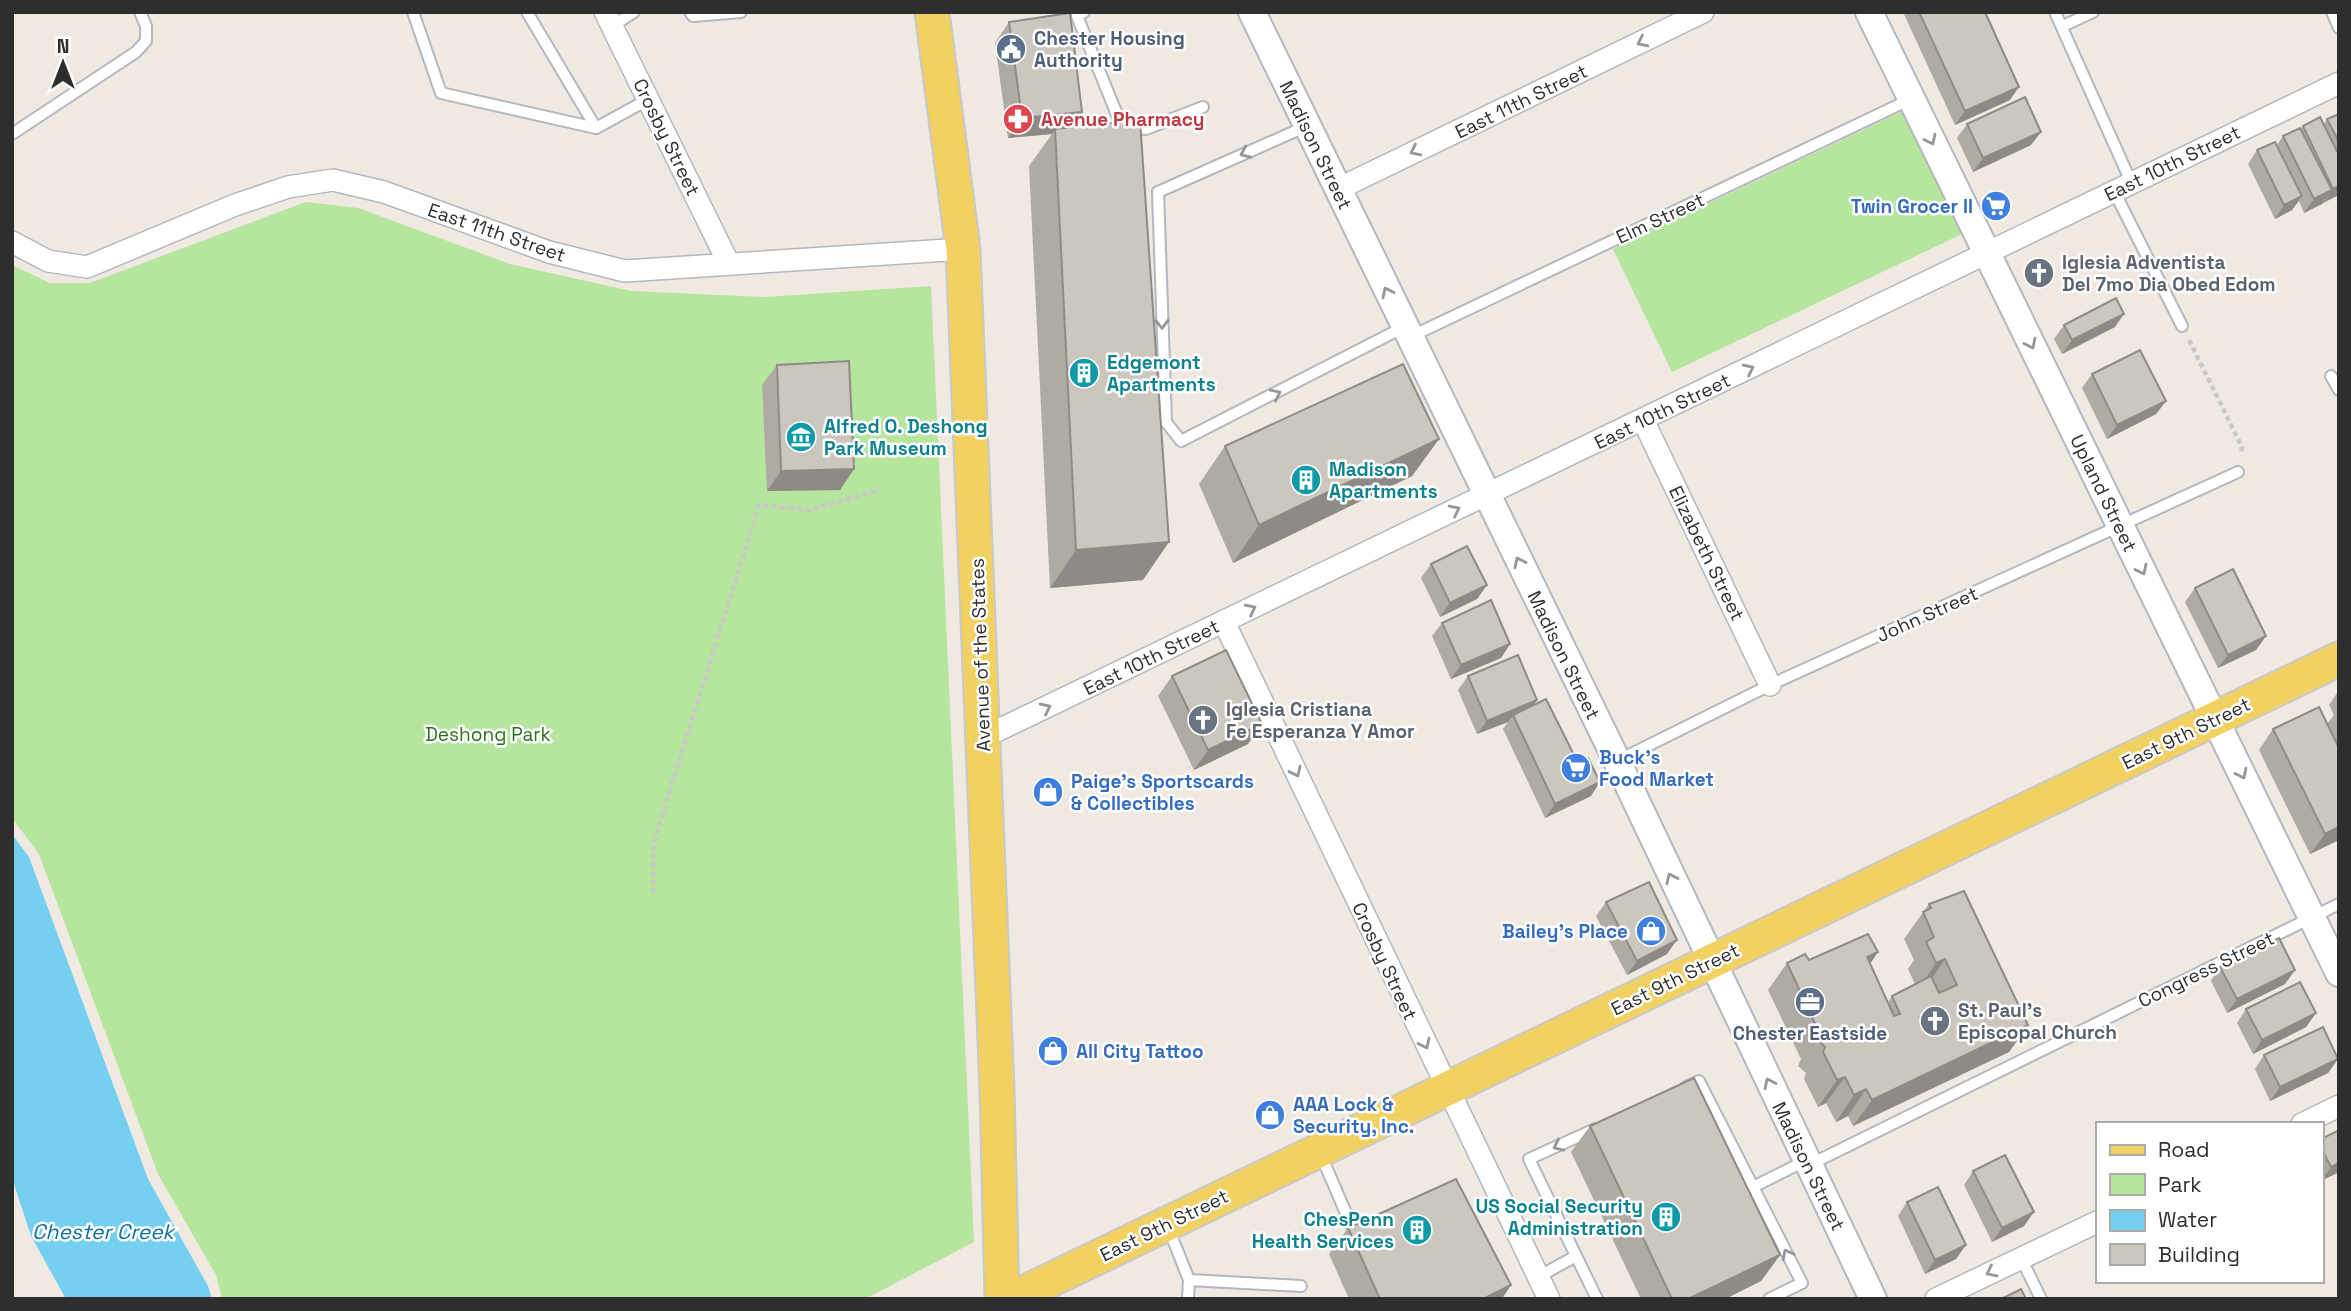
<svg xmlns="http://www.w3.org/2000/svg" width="2351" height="1311" font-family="'Space Grotesk',sans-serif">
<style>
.green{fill:#b6e59e}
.water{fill:#75cff0}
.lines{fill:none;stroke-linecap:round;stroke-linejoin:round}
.service-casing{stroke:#b4b7c1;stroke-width:14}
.minor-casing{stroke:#b4b7c1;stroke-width:24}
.tertiary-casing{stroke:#b4b7c1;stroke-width:30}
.primary-casing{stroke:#c9c9c9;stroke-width:37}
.path{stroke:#c9c9c9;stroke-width:4.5;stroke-dasharray:5 3.5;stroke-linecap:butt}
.service{stroke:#fff;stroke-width:10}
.minor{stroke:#fff;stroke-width:21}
.tertiary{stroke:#fff;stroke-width:26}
.primary{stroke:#f2d163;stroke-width:33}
.wall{fill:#afaba4}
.shaded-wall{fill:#8e8b86}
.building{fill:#cbc7bf;stroke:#8e8b86;stroke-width:2}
.oneway{stroke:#969696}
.labels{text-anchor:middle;stroke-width:5;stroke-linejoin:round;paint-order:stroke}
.service-label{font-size:19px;font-weight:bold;fill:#4e5e75;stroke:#fff;text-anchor:start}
.street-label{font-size:19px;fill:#2e2e2e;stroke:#fff}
.health-label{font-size:19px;font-weight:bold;fill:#be3a42;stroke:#fff;text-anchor:start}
.shop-label{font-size:19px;font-weight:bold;fill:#366cbe;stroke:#fff;text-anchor:start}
.worship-label{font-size:19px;font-weight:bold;fill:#5b616d;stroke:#fff;text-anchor:start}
.culture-label{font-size:19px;font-weight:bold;fill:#0d838f;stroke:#fff;text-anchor:start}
.park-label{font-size:19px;fill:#2c6e1b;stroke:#fff}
.water-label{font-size:21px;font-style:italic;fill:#0d6fa3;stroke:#fff}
</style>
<rect width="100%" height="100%" fill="#efe9e1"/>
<g class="green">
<path d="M1903,111L1962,234L1672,372L1613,249Z"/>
<path d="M306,202L358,208L510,264L631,291L765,297L931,286L974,1242L865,1299H222L216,1275L158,1174L39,854L12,818V265L50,283H90Z"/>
</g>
<path class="water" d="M12,834L29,857L148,1179L208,1286L212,1299H66L31,1236L12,1178Z"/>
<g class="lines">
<g class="service-casing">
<g id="service">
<path d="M413,12L441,93L596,128L649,99"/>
<path d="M527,12L596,128"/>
<path d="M690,12L693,16L741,12"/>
<path d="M1084,12L1077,16L1122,127L1146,129L1203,107"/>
<path d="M2055,12L2131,182"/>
<path d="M2332,12L2339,28"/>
<path d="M612,26L634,12"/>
<path d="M2063,26L2093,12"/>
<path d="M1307,126L1158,192L1166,422L1181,441L1404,327"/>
<path d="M12,134L136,52L146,41V26L140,12"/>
<path d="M2114,191L2182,326"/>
<path d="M1412,336L1911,99"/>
<path d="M2331,376L2339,390"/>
<path d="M1617,761L1770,685L2238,472"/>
<path d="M1686,1087L1699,1081L1802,1283L1769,1299"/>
<path d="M1595,1129L1529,1159L1597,1299"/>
<path d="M1320,1153L1352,1227"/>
<path d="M1809,1165L2339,904"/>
<path d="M1753,1187L1807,1160"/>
<path d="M1168,1227L1189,1280"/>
<path d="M2021,1258L2041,1299"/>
<path d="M1538,1277L1576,1256"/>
<path d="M1188,1299L1189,1280L1301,1286"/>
</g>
</g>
<g class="minor-casing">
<g id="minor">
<path d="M605,12L728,262"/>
<path d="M1338,189L1703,12"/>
<path d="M12,242L48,261L87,267L235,205L288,187L333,180L384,192L549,252L625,271L963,249"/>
<path d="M1643,420L1770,685"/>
<path d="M1224,622L1549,1299"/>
<path d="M984,737L2339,83"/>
<path d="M2302,1124L2339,1106"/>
<path d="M1936,1299L2097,1222"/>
</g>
</g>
<g class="tertiary-casing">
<g id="tertiary">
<path d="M1252,12L1617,761L1873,1299"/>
<path d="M1869,12L2339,973"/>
</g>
</g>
<g class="primary-casing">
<g id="primary">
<path d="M932,12L963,249L997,1090L1002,1299"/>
<path d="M1011,1299L2339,659"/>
</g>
</g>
<g class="path">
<path d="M2189,340L2242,447L2241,455"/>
<path d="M653,893V848L659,826L759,505L809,510L880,490"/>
</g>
<use href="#service" class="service"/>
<use href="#minor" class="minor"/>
<use href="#tertiary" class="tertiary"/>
<use href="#primary" class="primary"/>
</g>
<g class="wall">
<path d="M1903,12H1985L2010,100L1955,125Z"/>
<path d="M1009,22L1082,112L1072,127L1143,580L1050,588L1029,166L1052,134L1008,138L995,43Z"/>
<path d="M2339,114V195L2304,213L2299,201L2292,210L2275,219L2248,164L2257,150L2277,145L2283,136L2301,129L2303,126L2324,124L2327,119Z"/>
<path d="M1967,124L2031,145L1973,172L1957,138Z"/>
<path d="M2064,325L2115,327L2062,354L2054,339Z"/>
<path d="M777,365L854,469L840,490L767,491L762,385Z"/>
<path d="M2092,374L2166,401L2156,414L2107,439L2082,388Z"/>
<path d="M1439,439L1412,476L1233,563L1199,484L1225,446Z"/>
<path d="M1431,564L1487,585L1477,599L1440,617L1421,578Z"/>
<path d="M2195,588L2266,636L2256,650L2218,668L2185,602Z"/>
<path d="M1442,623L1510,644L1501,658L1451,679L1432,636Z"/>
<path d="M1172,676L1248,744L1194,770L1158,696Z"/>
<path d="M1468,676L1537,700L1533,705L1591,796L1545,818L1503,729L1508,722L1477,734L1458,690Z"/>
<path d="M2339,690V840L2310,854L2259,750L2273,729L2327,724L2334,715L2329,705Z"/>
<path d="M1606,902L1667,954L1627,975L1596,916Z"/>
<path d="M1929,904L2028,1025L2009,1052L1853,1126L1848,1116L1836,1122L1826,1103L1818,1107L1804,1079L1806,1073L1798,1066L1801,1059L1768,990L1787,963L1878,952L1870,964L1888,1002L1892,996L1915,984L1908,969L1914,960L1904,939Z"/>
<path d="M2220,967L2295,970L2285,984L2227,1013L2211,981Z"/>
<path d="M2246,1009L2316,1013L2306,1027L2253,1054L2237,1023Z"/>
<path d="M2264,1055L2338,1059L2328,1073L2270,1101L2255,1069Z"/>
<path d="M1590,1126L1780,1255L1761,1281L1725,1299H1641L1571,1152Z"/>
<path d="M2339,1130V1172L2321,1181V1139Z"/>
<path d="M1973,1171L2024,1226L1992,1242L1964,1185Z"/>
<path d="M1907,1202L1956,1259L1925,1274L1898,1216Z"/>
<path d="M1348,1228L1502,1299H1349L1329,1254Z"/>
</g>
<g class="shaded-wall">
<path d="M2019,87L2010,100L1955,125L1965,111Z"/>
<path d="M1082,112L1068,132L1055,129L1052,134L1008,138L1022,118Z"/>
<path d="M2041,132L2031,145L1973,172L1983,158Z"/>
<path d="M2339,186V195L2324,202L2333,189Z"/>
<path d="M2332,190L2322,204L2304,213L2314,199Z"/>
<path d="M2302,196L2292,210L2275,219L2284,205Z"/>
<path d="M2124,314L2115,327L2062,354L2072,340Z"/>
<path d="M2166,401L2156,414L2107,439L2117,425Z"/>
<path d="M1439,439L1412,476L1233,563L1259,525Z"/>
<path d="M854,469L840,490L767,491L781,471Z"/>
<path d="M1169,542L1143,580L1050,588L1076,550Z"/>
<path d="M1487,585L1477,599L1440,617L1450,603Z"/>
<path d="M2266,636L2256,650L2218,668L2228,655Z"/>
<path d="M1510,644L1501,658L1451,679L1461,665Z"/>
<path d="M1537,700L1527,714L1513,715L1508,722L1477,734L1487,721Z"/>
<path d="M1262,724L1248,744L1194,770L1208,750Z"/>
<path d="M1600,782L1591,796L1545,818L1555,804Z"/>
<path d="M2339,827V840L2310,854L2325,834Z"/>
<path d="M1677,940L1667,954L1627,975L1637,961Z"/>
<path d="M1878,952L1859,979L1867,957Z"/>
<path d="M1945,959L1927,986L1918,990L1936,963Z"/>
<path d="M2295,970L2285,984L2227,1013L2237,999Z"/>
<path d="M2316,1013L2306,1027L2253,1054L2262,1040Z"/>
<path d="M2028,1025L2009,1052L1853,1126L1872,1100Z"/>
<path d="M2338,1059L2328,1073L2270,1101L2280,1087Z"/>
<path d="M1845,1077L1826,1103L1818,1107L1837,1080Z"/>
<path d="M1866,1089L1848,1116L1836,1122L1854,1095Z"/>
<path d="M2339,1163V1172L2321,1181L2331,1167Z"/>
<path d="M2034,1212L2024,1226L1992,1242L2002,1228Z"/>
<path d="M1966,1245L1956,1259L1925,1274L1935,1260Z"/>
<path d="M1780,1255L1761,1281L1725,1299H1688Z"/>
<path d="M1511,1285L1502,1299H1483Z"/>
</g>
<g class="building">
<path d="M1919,12H1985L2019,87L1965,111Z"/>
<path d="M1070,13L1082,112L1022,118L1009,22Z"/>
<path d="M2025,97L2041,132L1983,158L1967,124Z"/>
<path d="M2339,114V142L2327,119Z"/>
<path d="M2320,117L2339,155V186L2333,189L2303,126Z"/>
<path d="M1140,120L1169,542L1076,550L1055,129Z"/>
<path d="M2300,128L2332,190L2314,199L2283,136Z"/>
<path d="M2275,142L2302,196L2284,205L2257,150Z"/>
<path d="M2116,298L2124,314L2072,340L2064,325Z"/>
<path d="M2140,350L2166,401L2117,425L2092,374Z"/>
<path d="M849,361L854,469L781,471L777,365Z"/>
<path d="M1403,364L1439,439L1259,525L1225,446Z"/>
<path d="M1467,546L1487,585L1450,603L1431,564Z"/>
<path d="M2233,569L2266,636L2228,655L2195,588Z"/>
<path d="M1491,600L1510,644L1461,665L1442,623Z"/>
<path d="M1226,650L1262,724L1208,750L1172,676Z"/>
<path d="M1518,655L1537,700L1487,721L1468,676Z"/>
<path d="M1546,699L1578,763L1588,758L1600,782L1555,804L1513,715Z"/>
<path d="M2319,707L2339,748V827L2325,834L2273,729Z"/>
<path d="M1649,882L1677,940L1637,961L1606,902Z"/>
<path d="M1964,891L2028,1025L1872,1100L1866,1089L1854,1095L1845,1077L1837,1080L1823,1052L1825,1047L1817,1039L1819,1032L1787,963L1805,954L1809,960L1868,934L1878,952L1867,957L1894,1016L1900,1014L1892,996L1931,976L1939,993L1957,985L1945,959L1936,963L1926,942L1934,937L1923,912L1931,908L1929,904Z"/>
<path d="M2279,938L2295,970L2237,999L2220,967Z"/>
<path d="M2300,982L2316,1013L2262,1040L2246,1009Z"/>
<path d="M2323,1027L2338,1059L2280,1087L2264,1055Z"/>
<path d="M1694,1078L1780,1255L1688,1299H1672L1590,1126Z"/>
<path d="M2339,1130V1163L2331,1167L2321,1148V1139Z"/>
<path d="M2005,1155L2034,1212L2002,1228L1973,1171Z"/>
<path d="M1456,1179L1511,1285L1483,1299H1380L1348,1228Z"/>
<path d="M1938,1187L1966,1245L1935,1260L1907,1202Z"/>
<path d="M2021,1289L2026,1299H2001Z"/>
</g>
<defs><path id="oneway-chevron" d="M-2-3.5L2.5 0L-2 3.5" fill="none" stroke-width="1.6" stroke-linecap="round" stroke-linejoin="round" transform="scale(1.75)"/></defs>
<g class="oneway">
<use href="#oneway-chevron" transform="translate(1642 42) rotate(154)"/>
<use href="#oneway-chevron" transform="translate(1931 140) rotate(64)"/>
<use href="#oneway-chevron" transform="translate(1415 151) rotate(154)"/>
<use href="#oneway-chevron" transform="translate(1245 153) rotate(156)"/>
<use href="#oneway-chevron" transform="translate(1387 292) rotate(-116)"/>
<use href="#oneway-chevron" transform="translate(1162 324) rotate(88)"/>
<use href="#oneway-chevron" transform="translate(2031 344) rotate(64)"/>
<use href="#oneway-chevron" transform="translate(1749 369) rotate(-26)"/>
<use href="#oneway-chevron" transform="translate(1276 394) rotate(-26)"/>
<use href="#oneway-chevron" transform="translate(1455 510) rotate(-26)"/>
<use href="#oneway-chevron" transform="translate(1519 562) rotate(-116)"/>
<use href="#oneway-chevron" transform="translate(2142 570) rotate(64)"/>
<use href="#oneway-chevron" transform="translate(1251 609) rotate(-26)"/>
<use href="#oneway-chevron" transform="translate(1046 708) rotate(-26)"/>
<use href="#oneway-chevron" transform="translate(1296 772) rotate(65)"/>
<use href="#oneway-chevron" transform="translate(2242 774) rotate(64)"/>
<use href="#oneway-chevron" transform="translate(1671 878) rotate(-115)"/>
<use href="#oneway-chevron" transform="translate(1425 1044) rotate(64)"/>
<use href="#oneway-chevron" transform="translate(1769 1083) rotate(-116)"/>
<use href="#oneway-chevron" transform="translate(1558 1146) rotate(155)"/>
<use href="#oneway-chevron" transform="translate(1787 1254) rotate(-117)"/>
<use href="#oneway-chevron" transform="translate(1991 1272) rotate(154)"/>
</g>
<defs>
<g id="civic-disc" transform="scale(1.575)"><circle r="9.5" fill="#5c6f8a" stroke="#fff"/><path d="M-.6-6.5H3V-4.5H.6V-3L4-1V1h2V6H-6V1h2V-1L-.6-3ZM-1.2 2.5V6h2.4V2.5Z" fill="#fff"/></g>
<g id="pharmacy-disc" transform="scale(1.575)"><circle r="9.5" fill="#e0444e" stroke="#fff"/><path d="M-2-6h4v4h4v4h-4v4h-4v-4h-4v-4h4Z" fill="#fff"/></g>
<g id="supermarket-disc" transform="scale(1.575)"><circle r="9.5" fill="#3f7fe0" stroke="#fff"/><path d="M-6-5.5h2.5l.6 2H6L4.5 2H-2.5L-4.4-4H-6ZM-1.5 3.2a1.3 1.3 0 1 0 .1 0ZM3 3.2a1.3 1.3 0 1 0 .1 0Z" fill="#fff"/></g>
<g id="church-disc" transform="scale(1.575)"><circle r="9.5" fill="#6b7280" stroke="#fff"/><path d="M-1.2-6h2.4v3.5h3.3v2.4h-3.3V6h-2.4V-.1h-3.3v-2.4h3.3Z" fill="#fff"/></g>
<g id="building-disc" transform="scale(1.575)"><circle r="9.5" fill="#0f9aa8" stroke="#fff"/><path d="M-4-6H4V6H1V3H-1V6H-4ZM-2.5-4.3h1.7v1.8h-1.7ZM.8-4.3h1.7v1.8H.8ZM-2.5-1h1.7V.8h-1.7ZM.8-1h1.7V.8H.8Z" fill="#fff"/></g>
<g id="museum-disc" transform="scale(1.575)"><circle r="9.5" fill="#0f9aa8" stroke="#fff"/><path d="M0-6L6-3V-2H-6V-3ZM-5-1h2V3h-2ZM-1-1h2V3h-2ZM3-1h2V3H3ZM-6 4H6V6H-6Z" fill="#fff"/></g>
<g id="shop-disc" transform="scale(1.575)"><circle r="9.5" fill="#3f7fe0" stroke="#fff"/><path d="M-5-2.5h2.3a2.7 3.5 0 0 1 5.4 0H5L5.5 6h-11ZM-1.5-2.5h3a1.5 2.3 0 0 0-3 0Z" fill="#fff"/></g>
<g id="office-disc" transform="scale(1.575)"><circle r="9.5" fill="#5c6f8a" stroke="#fff"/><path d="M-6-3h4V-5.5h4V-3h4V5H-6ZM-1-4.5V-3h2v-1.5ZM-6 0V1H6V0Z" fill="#fff"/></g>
</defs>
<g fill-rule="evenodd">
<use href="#civic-disc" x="1011" y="49"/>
<use href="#pharmacy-disc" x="1018" y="119"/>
<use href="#supermarket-disc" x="1996" y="206"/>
<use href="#church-disc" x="2039" y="273"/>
<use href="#building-disc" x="1084" y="373"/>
<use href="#museum-disc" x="801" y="437"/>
<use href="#building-disc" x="1306" y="480"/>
<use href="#church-disc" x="1203" y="720"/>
<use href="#supermarket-disc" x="1576" y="768"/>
<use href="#shop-disc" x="1048" y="792"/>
<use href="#shop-disc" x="1651" y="931"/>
<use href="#office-disc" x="1810" y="1002"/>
<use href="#church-disc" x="1935" y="1021"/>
<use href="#shop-disc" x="1053" y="1051"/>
<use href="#shop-disc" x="1270" y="1115"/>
<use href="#building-disc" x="1666" y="1217"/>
<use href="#building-disc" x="1417" y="1230"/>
</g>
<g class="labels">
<g class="service-label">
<text x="1034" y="45">Chester Housing<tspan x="1034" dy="22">Authority</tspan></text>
<text x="1810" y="1040" text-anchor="middle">Chester Eastside</text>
</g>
<g class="street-label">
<text transform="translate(1521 101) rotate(-26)" y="7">East 11th Street</text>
<text transform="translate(667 137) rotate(64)" y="7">Crosby Street</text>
<text transform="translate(1316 145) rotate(64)" y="7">Madison Street</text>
<text transform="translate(2172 163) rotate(-26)" y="7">East 10th Street</text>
<text transform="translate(1660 218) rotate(-25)" y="7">Elm Street</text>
<text transform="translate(497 232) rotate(19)" y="7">East 11th Street</text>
<text transform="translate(1662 411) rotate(-26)" y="7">East 10th Street</text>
<text transform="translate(2104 493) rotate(64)" y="7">Upland Street</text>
<text transform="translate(1707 553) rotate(64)" y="7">Elizabeth Street</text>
<text transform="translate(1927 614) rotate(-24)" y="7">John Street</text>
<text transform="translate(980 655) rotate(-92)" y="7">Avenue of the States</text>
<text transform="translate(1564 655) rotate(64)" y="7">Madison Street</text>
<text transform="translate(1151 657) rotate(-26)" y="7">East 10th Street</text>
<text transform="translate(2186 733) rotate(-26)" y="7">East 9th Street</text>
<text transform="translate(1385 961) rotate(65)" y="7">Crosby Street</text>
<text transform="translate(2206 969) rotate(-26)" y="7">Congress Street</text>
<text transform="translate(1675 979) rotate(-26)" y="7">East 9th Street</text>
<text transform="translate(1809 1166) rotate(64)" y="7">Madison Street</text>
<text transform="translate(1164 1225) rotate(-26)" y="7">East 9th Street</text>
</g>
<g class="health-label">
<text x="1041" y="126">Avenue Pharmacy</text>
</g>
<g class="shop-label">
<text x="1973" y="213" text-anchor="end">Twin Grocer II</text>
<text x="1599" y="764">Buck's<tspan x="1599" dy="22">Food Market</tspan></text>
<text x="1071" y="788">Paige's Sportscards<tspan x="1071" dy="22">&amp; Collectibles</tspan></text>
<text x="1628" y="938" text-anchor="end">Bailey's Place</text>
<text x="1076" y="1058">All City Tattoo</text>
<text x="1293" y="1111">AAA Lock &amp;<tspan x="1293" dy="22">Security, Inc.</tspan></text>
</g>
<g class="worship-label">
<text x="2062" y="269">Iglesia Adventista<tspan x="2062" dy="22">Del 7mo Dia Obed Edom</tspan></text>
<text x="1226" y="716">Iglesia Cristiana<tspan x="1226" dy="22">Fe Esperanza Y Amor</tspan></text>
<text x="1958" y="1017">St. Paul's<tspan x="1958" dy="22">Episcopal Church</tspan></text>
</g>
<g class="culture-label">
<text x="1107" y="369">Edgemont<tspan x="1107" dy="22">Apartments</tspan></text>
<text x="824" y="433">Alfred O. Deshong<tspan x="824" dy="22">Park Museum</tspan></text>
<text x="1329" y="476">Madison<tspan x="1329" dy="22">Apartments</tspan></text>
<text x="1643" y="1213" text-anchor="end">US Social Security<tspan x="1643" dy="22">Administration</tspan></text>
<text x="1394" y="1226" text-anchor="end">ChesPenn<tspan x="1394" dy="22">Health Services</tspan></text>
</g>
<g class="park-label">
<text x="488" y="741">Deshong Park</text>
</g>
<g class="water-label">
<text x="103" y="1239">Chester Creek</text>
</g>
</g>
<rect width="2351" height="1311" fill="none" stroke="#2e2e2e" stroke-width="28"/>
<rect x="2096" y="1122" width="228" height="161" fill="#ffffff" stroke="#ababab" stroke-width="2"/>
<rect x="2110" y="1145" width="35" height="10" fill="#f2d163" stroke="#ababab" stroke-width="2"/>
<text x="2158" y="1157" font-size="21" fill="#2e2e2e">Road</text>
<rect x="2110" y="1174" width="35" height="21" fill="#b6e59e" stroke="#ababab" stroke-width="2"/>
<text x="2158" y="1192" font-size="21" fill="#2e2e2e">Park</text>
<rect x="2110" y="1210" width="35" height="21" fill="#75cff0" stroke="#ababab" stroke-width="2"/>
<text x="2158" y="1227" font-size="21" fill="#2e2e2e">Water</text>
<rect x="2110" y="1244" width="35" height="21" fill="#cbc7bf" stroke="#ababab" stroke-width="2"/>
<text x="2158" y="1262" font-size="21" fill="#2e2e2e">Building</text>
<g transform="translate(63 63)" stroke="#ffffff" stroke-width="5" paint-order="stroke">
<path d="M0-5L12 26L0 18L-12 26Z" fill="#2e2e2e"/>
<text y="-10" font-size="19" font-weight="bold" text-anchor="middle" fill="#2e2e2e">N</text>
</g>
</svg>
